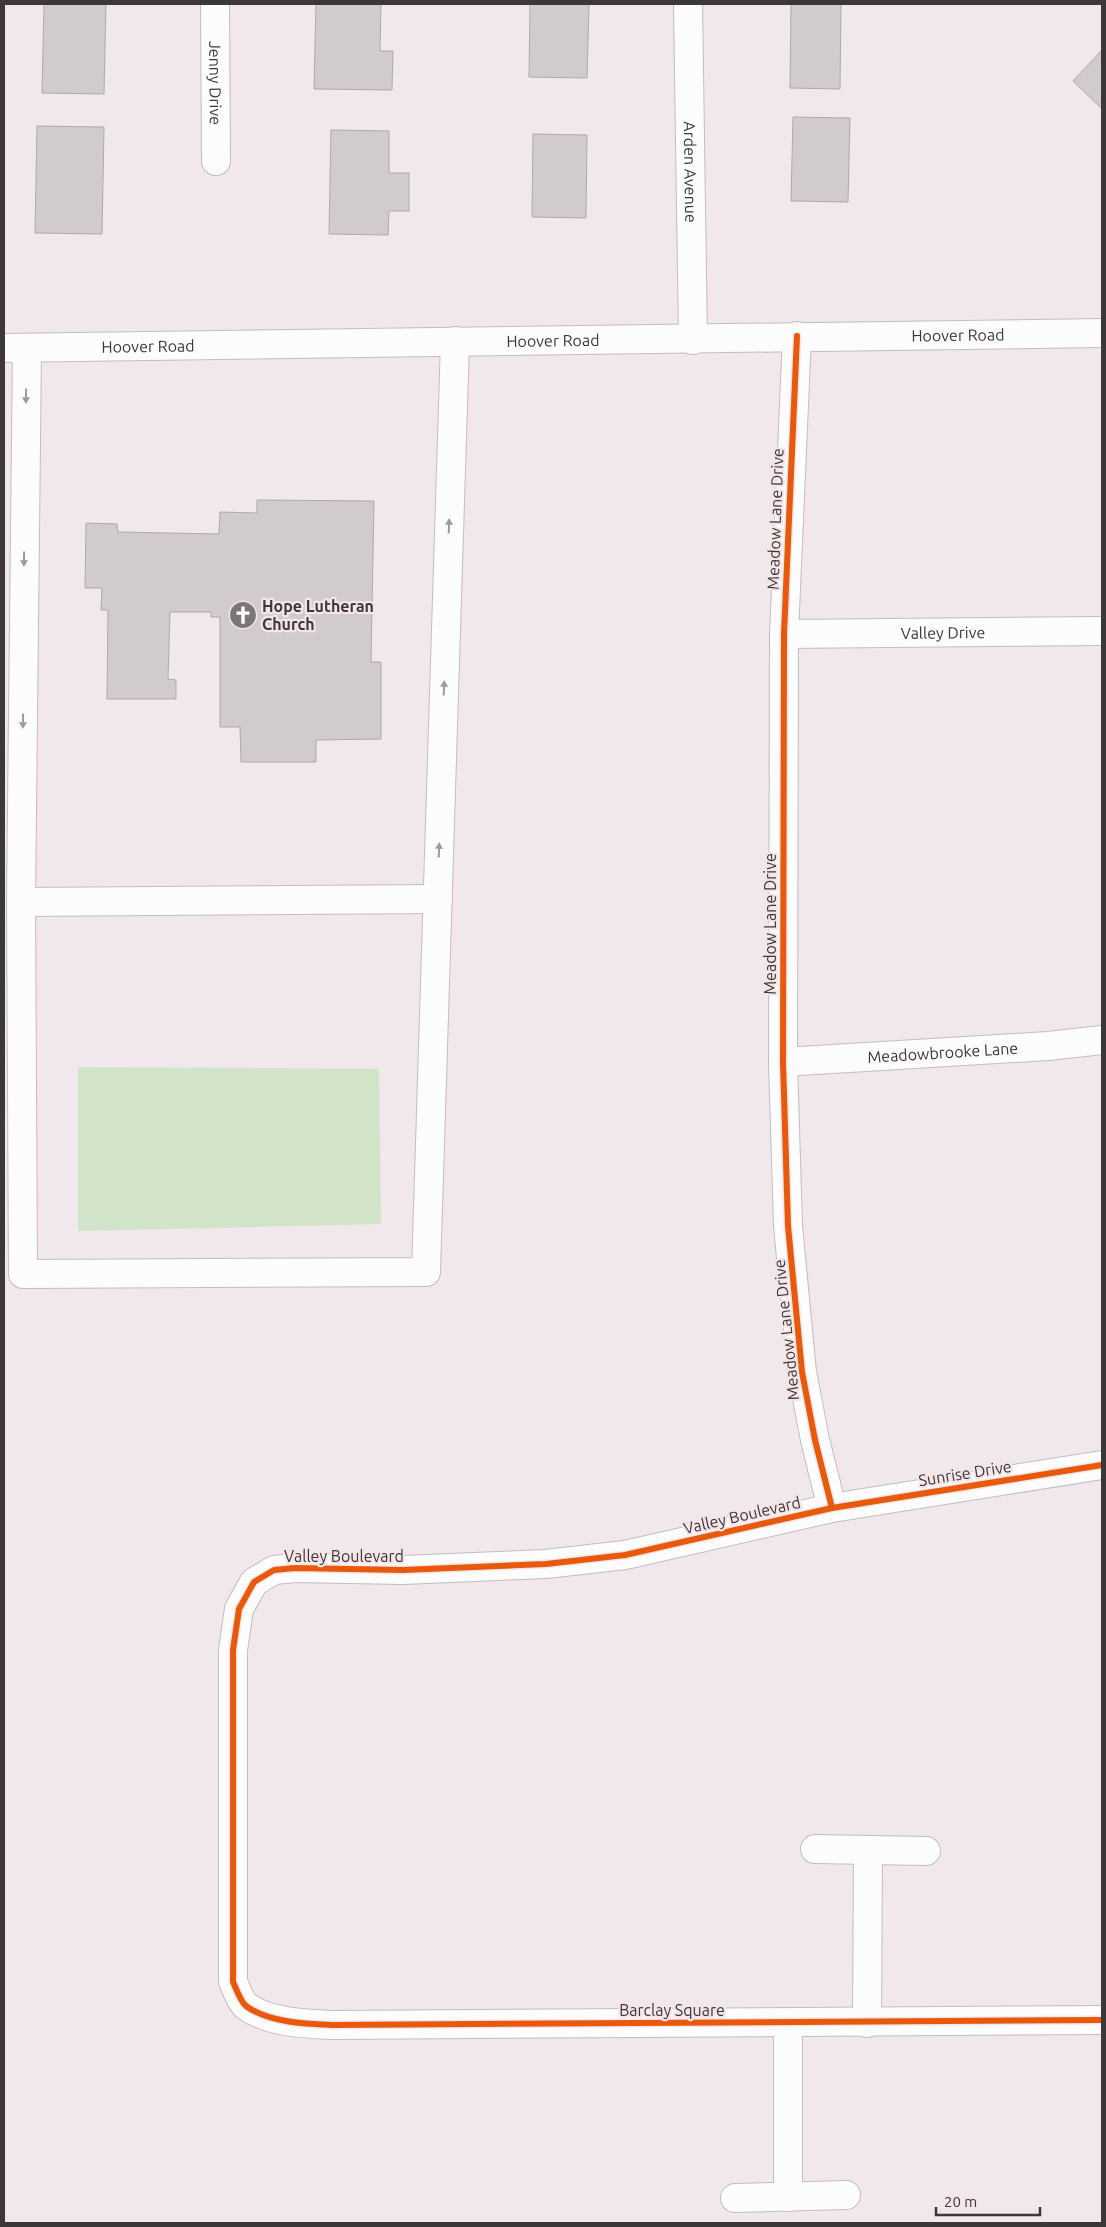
<svg xmlns="http://www.w3.org/2000/svg" width="1106" height="2227" font-family="Ubuntu,sans-serif">
<style>
.green{fill:#d1e3c8}
.building{fill:#d1cbcc;stroke:#afa9aa}
.lines{fill:none;stroke-linecap:round;stroke-linejoin:round}
.minor-casing{stroke:#c3bdbf;stroke-width:30}
.major-casing{stroke:#c3bdbf;stroke-width:30}
.minor{stroke:#fdfcfc;stroke-width:28}
.major{stroke:#fdfcfc;stroke-width:28}
.cycleway-casing{stroke:#f4e5e8;stroke-width:9}
.cycleway{stroke:#e8590c;stroke-width:6}
.oneway{fill:#9d9a9a}
.labels{text-anchor:middle;stroke-width:4.5;stroke-linejoin:round;paint-order:stroke}
.street-label{font-size:16px;fill:#3d3739;stroke:#f4e5e8}
.poi-label{font-size:16px;font-weight:bold;fill:#3d3739;stroke:#f4e5e8;text-anchor:start}
</style>
<rect width="100%" height="100%" fill="#f0e8ea"/>
<path class="green" d="M78,1067L379,1069L381,1224L78,1231Z"/>
<g class="building">
<path d="M44,4H106L104,94L42,93Z"/>
<path d="M316,4H381L380,51H393L392,90L314,89Z"/>
<path d="M530,4H589L587,78L529,77Z"/>
<path d="M791,4H841L840,89L790,88Z"/>
<path d="M1102,50V109L1073,81Z"/>
<path d="M793,117L850,118L848,202L791,201Z"/>
<path d="M37,126L104,127L102,234L35,233Z"/>
<path d="M331,130L389,131V173H409V211H389L388,235L329,234Z"/>
<path d="M533,134L587,135L586,218L532,217Z"/>
<path d="M257,500L374,501L371,662H381V739L316,740V762H241L240,727H220V617H211V612H170L168,679L176,680V699H107L108,610H101L102,588H85L86,523L117,524L118,532L219,534L220,512L257,513Z"/>
</g>
<g class="lines">
<g class="minor-casing">
<g id="minor">
<path id="s1" d="M215,4L216,161"/>
<path id="s2" d="M688,4L693,340"/>
<path d="M797,336L784,634L783,1062L788,1226L802,1372L815,1440L832,1508"/>
<path d="M27,348L21,902L23,1274L426,1272L455,341"/>
<path id="s3" d="M784,634L1102,631"/>
<path d="M21,902L438,899"/>
<path id="s4" d="M783,1062L1048,1046L1102,1040"/>
<path d="M1102,1465L832,1508L625,1555L546,1564L403,1570L295,1568L274,1570L254,1582L239,1609L233,1650V1982C236,1988 240,2001 246,2006C269,2023 307,2024 334,2025L1102,2020"/>
<path d="M815,1849L926,1851"/>
<path d="M788,2023V2197"/>
<path d="M867,2023L868,1850"/>
<path d="M735,2198L846,2195"/>
</g>
</g>
<g class="major-casing">
<g id="major">
<path id="s5" d="M4,348L1102,333"/>
</g>
</g>
<use href="#minor" class="minor"/>
<use href="#major" class="major"/>
<g class="cycleway-casing">
<g id="cycleway">
<path d="M797,336L784,634L783,1062L788,1226L802,1372L815,1440L832,1508"/>
<path d="M1102,1465L832,1508L625,1555L546,1564L403,1570L295,1568L274,1570L254,1582L239,1609L233,1650V1982C236,1988 240,2001 246,2006C269,2023 307,2024 334,2025L1102,2020"/>
</g>
</g>
<use href="#cycleway" class="cycleway"/>
</g>
<defs><path id="oneway-solid" d="M-6-.8H1V-3.2L6.5 0L1 3.2V.8H-6Z" transform="scale(1.25)"/></defs>
<g class="oneway">
<use href="#oneway-solid" transform="translate(26 396) rotate(91)"/>
<use href="#oneway-solid" transform="translate(449 526) rotate(-88)"/>
<use href="#oneway-solid" transform="translate(24 559) rotate(91)"/>
<use href="#oneway-solid" transform="translate(444 688) rotate(-88)"/>
<use href="#oneway-solid" transform="translate(23 721) rotate(91)"/>
<use href="#oneway-solid" transform="translate(439 850) rotate(-88)"/>
</g>
<defs>
<g id="church-disc" transform="scale(1.4375)"><circle r="9.5" fill="#7c7577" stroke="#f4e5e8"/><path d="M-1.2-6h2.4v3.5h3.3v2.4h-3.3V6h-2.4V-.1h-3.3v-2.4h3.3Z" fill="#fff"/></g>
</defs>
<g fill-rule="evenodd">
<use href="#church-disc" x="243" y="615"/>
</g>
<g class="labels">
<g class="street-label">
<text dy="6" stroke="none"><textPath href="#s1" startOffset="79">Jenny Drive</textPath></text>
<text dy="6" stroke="none"><textPath href="#s2" startOffset="168">Arden Avenue</textPath></text>
<text dy="6" stroke="none"><textPath href="#s5" startOffset="954">Hoover Road</textPath></text>
<text dy="6" stroke="none"><textPath href="#s5" startOffset="549">Hoover Road</textPath></text>
<text dy="6" stroke="none"><textPath href="#s5" startOffset="144">Hoover Road</textPath></text>
<text transform="translate(775 519) rotate(-88)" y="6">Meadow Lane Drive</text>
<text dy="6" stroke="none"><textPath href="#s3" startOffset="159">Valley Drive</textPath></text>
<text transform="translate(770 924) rotate(-90)" y="6">Meadow Lane Drive</text>
<text dy="6" stroke="none"><textPath href="#s4" startOffset="160">Meadowbrooke Lane</textPath></text>
<text transform="translate(786 1330) rotate(-96)" y="6">Meadow Lane Drive</text>
<text transform="translate(965 1473) rotate(-9)" y="6">Sunrise Drive</text>
<text transform="translate(742 1515) rotate(-13)" y="6">Valley Boulevard</text>
<text x="344" y="1562">Valley Boulevard</text>
<text x="672" y="2016">Barclay Square</text>
</g>
<g class="poi-label">
<text x="262" y="612">Hope Lutheran<tspan x="262" dy="18">Church</tspan></text>
</g>
</g>
<rect width="1106" height="2227" fill="none" stroke="#3d3739" stroke-width="10"/>
<path d="M936 2207v8h104v-8" fill="none" stroke="#3d3739" stroke-width="2.5"/>
<text x="944" y="2207" font-size="15" fill="#3d3739" stroke="#f4e5e8" stroke-width="4" paint-order="stroke">20 m</text>
</svg>
